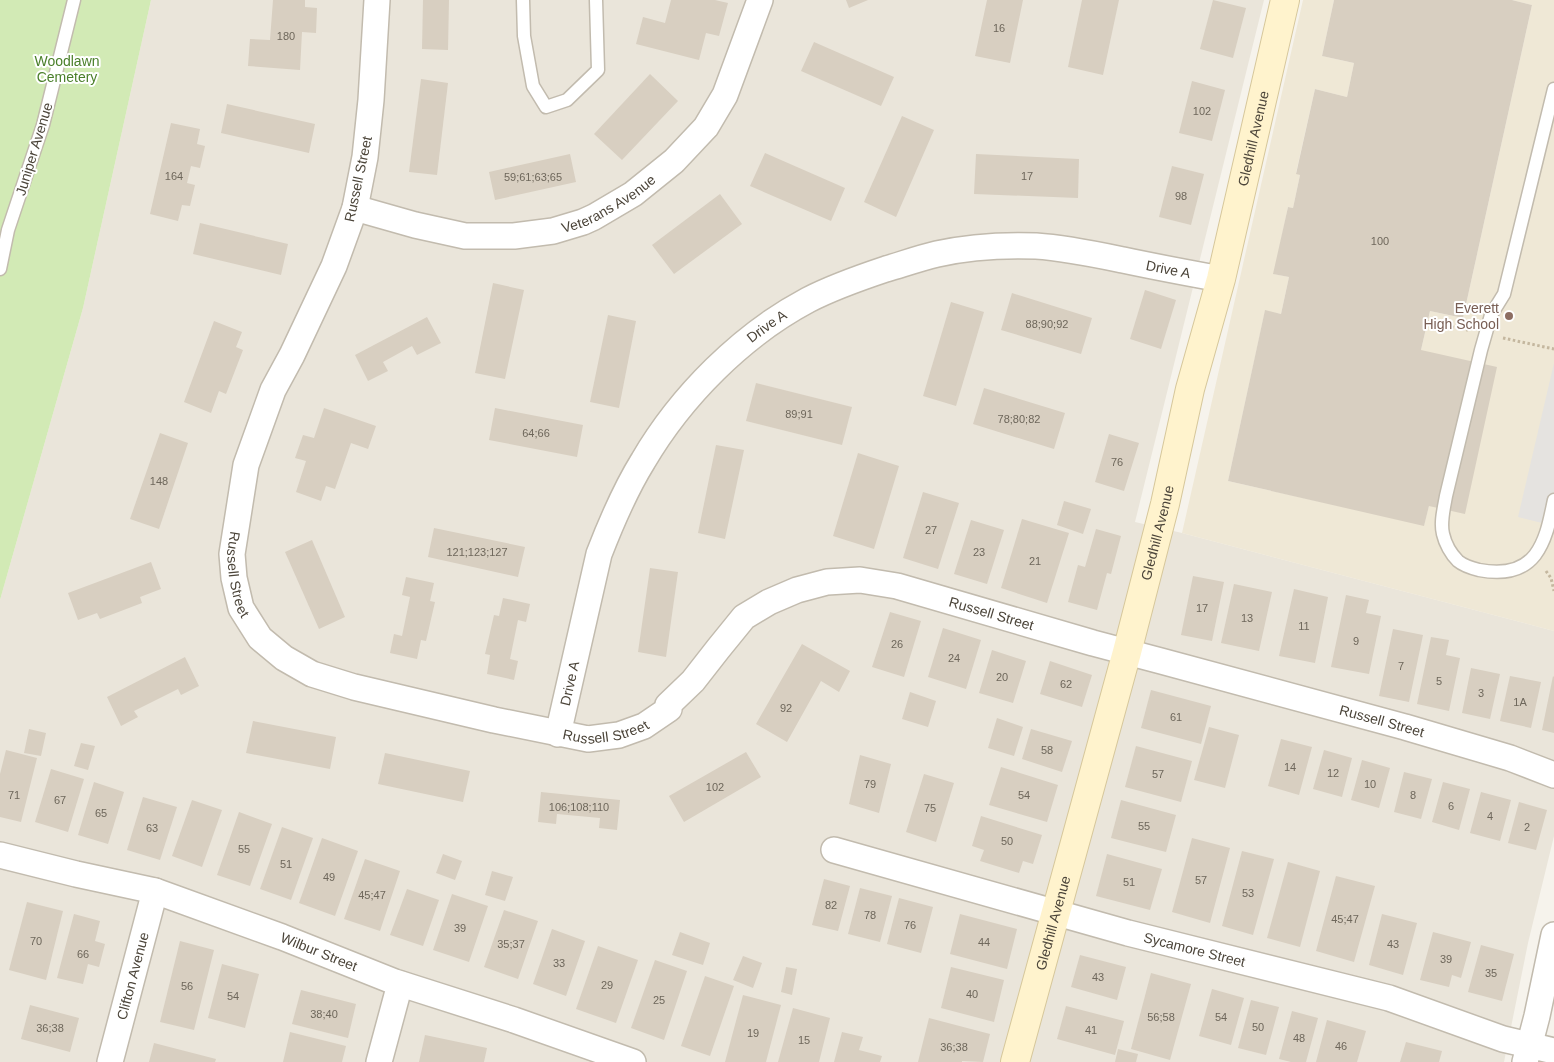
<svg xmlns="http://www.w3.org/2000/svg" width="1554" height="1062" font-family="Helvetica,sans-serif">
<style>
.residential{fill:#eae5da}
.education{fill:#efe8d6}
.green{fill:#d2eab5}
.parking{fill:#e5e3e0}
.building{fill:#d8cfc1}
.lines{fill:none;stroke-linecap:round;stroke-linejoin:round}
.lane-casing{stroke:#c2bbae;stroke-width:15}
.street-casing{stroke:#c2bbae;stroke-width:28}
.secondary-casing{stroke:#d6c79b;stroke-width:30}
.path{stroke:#c4b79f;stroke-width:3;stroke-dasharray:2.5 2.5;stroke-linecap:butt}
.lane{stroke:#fff;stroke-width:12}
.street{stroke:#fff;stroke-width:25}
.secondary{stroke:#fff3cd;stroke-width:28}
.education-dot{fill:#8d6e63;stroke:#fff;stroke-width:2}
.labels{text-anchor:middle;stroke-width:4;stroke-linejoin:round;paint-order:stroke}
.number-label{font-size:11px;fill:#6e675b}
.park-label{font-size:14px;fill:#4a7f2a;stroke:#fff}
.street-label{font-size:14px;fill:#4b4439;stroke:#fff}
.education-label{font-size:14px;fill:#785e54;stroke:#fff;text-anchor:end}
</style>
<rect width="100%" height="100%" fill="#f6f3ec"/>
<path class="residential" d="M151,0H1264L1135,522L1182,533L1554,631V836L1528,943L1504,1062H0V600L83,308Z"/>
<path class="education" d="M1303,0H1334L1322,56L1354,63L1347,97L1315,89L1296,173L1300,175L1293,208L1288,207L1274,274L1289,277L1281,314L1265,311L1228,481L1424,525L1429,506L1421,350L1430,311L1463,318L1532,5L1512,0H1554V631L1182,533Z"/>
<path class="green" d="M0,0H151L83,308L0,600Z"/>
<path class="parking" d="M1554,363V526L1518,517Z"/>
<g class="building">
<path d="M273,0H305V7L317,8L316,33L302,32L300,70L248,66L250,39L270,40Z"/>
<path d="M423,0H449L448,50L422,49Z"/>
<path d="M671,0H715L728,3L719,36L706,33L699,60L636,44L643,17L665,23Z"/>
<path d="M846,0H868L849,8Z"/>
<path d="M987,0H1023L1010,63L975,56Z"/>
<path d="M1082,0H1119L1103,75L1068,67Z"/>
<path d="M1213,0L1246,8L1233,58L1200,49Z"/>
<path d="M1334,0H1512L1532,5L1463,318L1430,311L1421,350L1497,367L1465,514L1429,506L1424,526L1228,481L1265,310L1281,314L1289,277L1273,274L1288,207L1293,208L1300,175L1296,174L1315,89L1347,97L1354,63L1322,56Z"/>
<path d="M814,42L894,77L881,106L801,71Z"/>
<path d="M650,74L678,101L622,160L594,134Z"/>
<path d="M421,79L448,83L437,175L409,172Z"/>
<path d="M1192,81L1225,90L1212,141L1179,133Z"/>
<path d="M227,104L315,124L309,153L221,133Z"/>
<path d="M902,116L934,130L896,217L864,202Z"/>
<path d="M171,123L200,129L197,144L205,146L200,168L191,166L187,183L195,185L190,206L182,205L178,221L150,214Z"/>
<path d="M765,153L845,188L831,221L750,186Z"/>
<path d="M570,154L576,182L495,200L489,172Z"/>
<path d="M976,154L1079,159L1078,198L974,194Z"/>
<path d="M1172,166L1204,174L1191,225L1159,217Z"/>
<path d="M720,194L742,224L674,274L652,245Z"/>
<path d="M200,223L288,244L281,275L193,254Z"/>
<path d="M493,283L524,290L505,379L475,373Z"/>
<path d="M1145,290L1176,300L1161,349L1130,339Z"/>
<path d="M1012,293L1092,318L1081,354L1001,330Z"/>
<path d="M951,302L984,312L956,406L923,396Z"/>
<path d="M608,315L636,321L619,408L590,402Z"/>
<path d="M427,317L441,343L417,355L412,346L383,362L388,371L368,381L355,355Z"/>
<path d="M214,321L242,332L236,347L243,350L226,394L219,391L211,413L184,402Z"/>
<path d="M756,383L852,407L842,445L746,421Z"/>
<path d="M984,388L1065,413L1054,449L973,424Z"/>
<path d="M324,408L376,426L368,449L351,443L335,489L326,486L321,501L296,492L306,461L295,458L303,435L314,438Z"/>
<path d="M495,408L583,425L577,457L489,440Z"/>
<path d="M160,433L188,443L159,529L130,519Z"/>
<path d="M1109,434L1139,443L1124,491L1095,482Z"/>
<path d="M716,445L744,450L725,539L698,533Z"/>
<path d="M858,453L899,466L874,549L833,536Z"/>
<path d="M923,492L959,503L938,569L903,558Z"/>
<path d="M1064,501L1091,509L1083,534L1057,525Z"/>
<path d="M1022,519L1069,533L1047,603L1001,588Z"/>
<path d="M971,520L1004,530L987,584L954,574Z"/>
<path d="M434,528L525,547L518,577L428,557Z"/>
<path d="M1096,529L1121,536L1111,574L1107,573L1097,610L1068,602L1078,565L1085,567Z"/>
<path d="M312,540L345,617L319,629L285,552Z"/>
<path d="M151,562L161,589L140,597L142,603L100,619L97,613L78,620L68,593Z"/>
<path d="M650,568L678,572L666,657L638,652Z"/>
<path d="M1193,576L1224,582L1212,641L1181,635Z"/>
<path d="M406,577L434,583L430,601L435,602L426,641L421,640L417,659L390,653L394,634L402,636L410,597L402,595Z"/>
<path d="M1234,584L1272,592L1259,651L1221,643Z"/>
<path d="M1294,589L1328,597L1315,663L1279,656Z"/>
<path d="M1346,595L1369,600L1366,613L1381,616L1369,674L1331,667Z"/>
<path d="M503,598L530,604L526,622L518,620L510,659L518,661L514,680L487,674L490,655L485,654L494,615L499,616Z"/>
<path d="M890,612L921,621L904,677L872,667Z"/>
<path d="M943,628L981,640L966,689L928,677Z"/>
<path d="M1393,629L1423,635L1409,702L1379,696Z"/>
<path d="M1431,637L1449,640L1446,655L1460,658L1449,711L1417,704Z"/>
<path d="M802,644L850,671L839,692L821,681L787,742L756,724Z"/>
<path d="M992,650L1026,661L1013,703L979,693Z"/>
<path d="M185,657L199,686L181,695L178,689L134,711L138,717L121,726L107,697Z"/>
<path d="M1050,661L1092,675L1082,707L1040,694Z"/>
<path d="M1471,668L1500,674L1490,719L1462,713Z"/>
<path d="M1510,676L1541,682L1531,728L1500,721Z"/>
<path d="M1553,676L1554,677V733L1542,730Z"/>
<path d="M1151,690L1211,706L1201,744L1141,728Z"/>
<path d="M910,692L936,701L928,727L902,719Z"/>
<path d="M997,718L1023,727L1014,756L988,748Z"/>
<path d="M253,721L336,737L330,769L246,753Z"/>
<path d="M1209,727L1239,735L1225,788L1194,780Z"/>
<path d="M29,729L46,733L41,756L24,753Z"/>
<path d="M1031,729L1072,741L1062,772L1022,759Z"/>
<path d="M1281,739L1312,747L1299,795L1268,786Z"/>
<path d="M81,743L95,746L88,770L74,766Z"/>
<path d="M1136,746L1192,761L1181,802L1125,787Z"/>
<path d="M6,750L37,758L21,822L0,817V774Z"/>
<path d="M1324,750L1352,758L1342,797L1313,789Z"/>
<path d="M746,752L761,777L684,822L669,796Z"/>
<path d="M385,753L470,771L463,802L378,784Z"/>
<path d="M860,755L891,764L879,813L849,804Z"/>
<path d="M1362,760L1390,768L1379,808L1351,800Z"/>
<path d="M1001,767L1058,785L1047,822L989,805Z"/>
<path d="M51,769L84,779L68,832L35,822Z"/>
<path d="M1404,772L1432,779L1421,819L1394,812Z"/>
<path d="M924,774L954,783L936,842L906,832Z"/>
<path d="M94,782L124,792L108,844L78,835Z"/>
<path d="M1443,782L1470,789L1459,830L1432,822Z"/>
<path d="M541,792L620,800L617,830L599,828L600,818L557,814L556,824L538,822Z"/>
<path d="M1481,792L1511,800L1500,841L1470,833Z"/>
<path d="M143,797L177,807L160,860L127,850Z"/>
<path d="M192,800L222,810L202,867L172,856Z"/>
<path d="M1121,800L1176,815L1166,852L1111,838Z"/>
<path d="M1519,802L1547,810L1536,850L1508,843Z"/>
<path d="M239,812L272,824L250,886L217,875Z"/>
<path d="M981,816L1042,835L1033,864L1023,861L1019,873L980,861L984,850L972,846Z"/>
<path d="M282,827L313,838L291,900L260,889Z"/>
<path d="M322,838L358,851L335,916L299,903Z"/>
<path d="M1192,838L1230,848L1210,923L1172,912Z"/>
<path d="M1242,851L1274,859L1253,935L1222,926Z"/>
<path d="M443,854L462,861L455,880L436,873Z"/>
<path d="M1107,854L1162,869L1150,910L1096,896Z"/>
<path d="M365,859L400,871L380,931L344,919Z"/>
<path d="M1288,862L1320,871L1300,947L1267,938Z"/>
<path d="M492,871L513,877L505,901L485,895Z"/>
<path d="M1336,876L1375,886L1354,962L1316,951Z"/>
<path d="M824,879L850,886L838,931L812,925Z"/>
<path d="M860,888L892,896L880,942L848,934Z"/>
<path d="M407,889L439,900L423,946L390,935Z"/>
<path d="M452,894L488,906L469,962L433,950Z"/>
<path d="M899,898L933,907L921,953L887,944Z"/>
<path d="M27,902L63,911L46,980L9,970Z"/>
<path d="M504,910L538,921L518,979L484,967Z"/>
<path d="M74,914L100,921L95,941L105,944L99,967L88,964L83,984L57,978Z"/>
<path d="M960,914L1017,929L1007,969L950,954Z"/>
<path d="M1382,914L1417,923L1403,975L1369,965Z"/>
<path d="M552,929L585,941L566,996L533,984Z"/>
<path d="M680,932L710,943L703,965L672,955Z"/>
<path d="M1433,932L1471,942L1461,978L1452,975L1449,987L1420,980Z"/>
<path d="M180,941L214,950L194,1030L160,1022Z"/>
<path d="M1481,945L1514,954L1502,1001L1468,992Z"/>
<path d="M598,946L638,960L616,1023L576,1009Z"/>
<path d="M1080,955L1126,967L1117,1000L1071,987Z"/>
<path d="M743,956L762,963L753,988L733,980Z"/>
<path d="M655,960L687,971L664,1040L631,1028Z"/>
<path d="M222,964L259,974L245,1028L208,1018Z"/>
<path d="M786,967L797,969L792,995L781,992Z"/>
<path d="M951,967L1004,980L994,1022L941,1008Z"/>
<path d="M1151,973L1191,984L1170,1060L1131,1049Z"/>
<path d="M705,976L734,986L710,1056L681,1046Z"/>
<path d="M1212,989L1244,998L1231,1045L1199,1036Z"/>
<path d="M301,990L356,1004L348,1038L292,1024Z"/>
<path d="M743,995L781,1005L766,1062H725Z"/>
<path d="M1251,1000L1279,1007L1266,1055L1238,1048Z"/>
<path d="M30,1005L79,1018L70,1052L21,1039Z"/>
<path d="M1066,1006L1124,1021L1115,1055L1057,1039Z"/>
<path d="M793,1008L830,1018L819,1062H778Z"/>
<path d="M1292,1011L1318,1018L1306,1062H1291L1279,1059Z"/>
<path d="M929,1018L990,1034L983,1062L962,1061V1062H918Z"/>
<path d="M1327,1020L1366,1031L1357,1062H1316Z"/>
<path d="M290,1032L346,1046L342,1062H283Z"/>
<path d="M842,1032L863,1037L859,1050L882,1056L880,1062H834Z"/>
<path d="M425,1035L487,1048L484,1062H419Z"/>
<path d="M1406,1042L1442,1051L1439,1062H1400Z"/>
<path d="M154,1043L216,1059L215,1062H149Z"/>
<path d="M1118,1049L1138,1054L1136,1062H1115Z"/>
</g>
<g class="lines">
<g class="lane-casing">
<g id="lane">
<path d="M523,0L524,36L533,86L546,107L567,100L598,70L596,0"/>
<path d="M1554,89L1504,294L1491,315L1481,350L1446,496C1444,508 1440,522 1443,534C1445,543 1451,554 1458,561C1464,566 1471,568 1479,570C1500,574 1521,573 1535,555C1547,539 1550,518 1554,500"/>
<path d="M0,269L8,230L43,125L74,0"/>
</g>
</g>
<g class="street-casing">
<g id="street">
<path id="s1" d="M377,0L371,100L365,157L355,208L334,266L292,355L273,390L246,465L232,554L234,578L241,608L260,638L284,658L312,674L354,687L494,720L588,739L619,735L644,726L669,709L668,705L693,681L718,649L744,617L769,602L797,590L827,582L860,580L897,586L1093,643L1161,661L1405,727L1510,758L1554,775"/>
<path id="s2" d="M355,208L415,225L465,236H514L553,231L583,222L594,217L633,194L674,161L706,127L725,95L760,0"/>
<path id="s3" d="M558,734L599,554C611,523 625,490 643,461C681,396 742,335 808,300C833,287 859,278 886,269C903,264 920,258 937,254C968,247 1006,245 1036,246C1066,248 1094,254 1123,260C1156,267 1188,273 1221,279"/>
<path id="s4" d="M834,850L1128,933L1389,998L1503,1039L1554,1051"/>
<path id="s5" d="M0,855L76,874L155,891L282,937L395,982L514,1020L633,1062"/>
<path id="s6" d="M110,1062L155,891"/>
<path d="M379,1062L400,984"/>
<path d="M1525,1062L1537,1016L1554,935"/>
</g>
</g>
<g class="secondary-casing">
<g id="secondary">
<path id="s7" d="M1015,1062L1127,652L1165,504L1190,389L1221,279L1285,0"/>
</g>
</g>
<g class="path">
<path d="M1427,322L1468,330"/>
<path d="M1503,338L1554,349"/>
<path d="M1546,571L1551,578L1554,591"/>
</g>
<use href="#lane" class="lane"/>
<use href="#street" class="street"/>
<use href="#secondary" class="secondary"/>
</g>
<circle class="education-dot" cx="1509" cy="316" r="5"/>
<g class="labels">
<g class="number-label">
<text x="999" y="32">16</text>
<text x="286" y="40">180</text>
<text x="1202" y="115">102</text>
<text x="174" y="180">164</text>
<text x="1027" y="180">17</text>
<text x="533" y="181">59;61;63;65</text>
<text x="1181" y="200">98</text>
<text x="1380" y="245">100</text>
<text x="1047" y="328">88;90;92</text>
<text x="799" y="418">89;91</text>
<text x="1019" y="423">78;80;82</text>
<text x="536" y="437">64;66</text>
<text x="1117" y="466">76</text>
<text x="159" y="485">148</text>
<text x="931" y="534">27</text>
<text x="477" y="556">121;123;127</text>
<text x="979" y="556">23</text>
<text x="1035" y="565">21</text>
<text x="1202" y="612">17</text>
<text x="1247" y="622">13</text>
<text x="1304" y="630">11</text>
<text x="1356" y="645">9</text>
<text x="897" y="648">26</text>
<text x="954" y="662">24</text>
<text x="1401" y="670">7</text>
<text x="1002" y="681">20</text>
<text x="1439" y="685">5</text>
<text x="1066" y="688">62</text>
<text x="1481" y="697">3</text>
<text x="1520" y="706">1A</text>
<text x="786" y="712">92</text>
<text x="1176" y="721">61</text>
<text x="1047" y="754">58</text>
<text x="1290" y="771">14</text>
<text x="1333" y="777">12</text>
<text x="1158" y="778">57</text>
<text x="870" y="788">79</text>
<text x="1370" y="788">10</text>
<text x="715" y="791">102</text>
<text x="14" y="799">71</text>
<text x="1024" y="799">54</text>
<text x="1413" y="799">8</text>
<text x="60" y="804">67</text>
<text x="1451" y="810">6</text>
<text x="579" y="811">106;108;110</text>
<text x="930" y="812">75</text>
<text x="101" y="817">65</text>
<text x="1490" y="820">4</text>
<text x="1144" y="830">55</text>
<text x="1527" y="831">2</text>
<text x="152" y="832">63</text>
<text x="1007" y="845">50</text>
<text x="244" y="853">55</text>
<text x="286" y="868">51</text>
<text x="329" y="881">49</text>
<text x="1201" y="884">57</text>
<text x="1129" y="886">51</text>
<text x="1248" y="897">53</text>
<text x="372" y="899">45;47</text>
<text x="831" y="909">82</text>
<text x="870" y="919">78</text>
<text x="1345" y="923">45;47</text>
<text x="910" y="929">76</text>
<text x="460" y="932">39</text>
<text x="36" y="945">70</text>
<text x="984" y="946">44</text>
<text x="511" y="948">35;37</text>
<text x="1393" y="948">43</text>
<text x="83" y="958">66</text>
<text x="1446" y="963">39</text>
<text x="559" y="967">33</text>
<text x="1491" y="977">35</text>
<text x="1098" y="981">43</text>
<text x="607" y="989">29</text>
<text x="187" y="990">56</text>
<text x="972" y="998">40</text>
<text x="233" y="1000">54</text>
<text x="659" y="1004">25</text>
<text x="324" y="1018">38;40</text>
<text x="1161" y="1021">56;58</text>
<text x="1221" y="1021">54</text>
<text x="1258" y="1031">50</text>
<text x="50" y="1032">36;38</text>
<text x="1091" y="1034">41</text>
<text x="753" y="1037">19</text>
<text x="1299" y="1042">48</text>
<text x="804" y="1044">15</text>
<text x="1341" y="1050">46</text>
<text x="954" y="1051">36;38</text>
</g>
<g class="park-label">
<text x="67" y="66">Woodlawn<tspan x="67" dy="16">Cemetery</tspan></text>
</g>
<g class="street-label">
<text dy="5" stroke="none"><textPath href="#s7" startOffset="954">Gledhill Avenue</textPath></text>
<text transform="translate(34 149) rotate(-73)" y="5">Juniper Avenue</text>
<text transform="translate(358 179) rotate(-78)" y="5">Russell Street</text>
<text dy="5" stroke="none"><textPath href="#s2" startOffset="264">Veterans Avenue</textPath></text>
<text dy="5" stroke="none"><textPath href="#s3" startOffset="892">Drive A</textPath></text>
<text dy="5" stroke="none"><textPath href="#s3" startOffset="472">Drive A</textPath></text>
<text dy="5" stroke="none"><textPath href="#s7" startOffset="548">Gledhill Avenue</textPath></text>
<text dy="5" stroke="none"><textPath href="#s1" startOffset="600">Russell Street</textPath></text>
<text dy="5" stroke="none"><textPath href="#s1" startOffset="1485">Russell Street</textPath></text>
<text dy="5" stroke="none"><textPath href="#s3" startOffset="52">Drive A</textPath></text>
<text dy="5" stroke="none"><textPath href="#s1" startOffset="1890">Russell Street</textPath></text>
<text dy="5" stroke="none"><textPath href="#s1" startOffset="1035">Russell Street</textPath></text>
<text dy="5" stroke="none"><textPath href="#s7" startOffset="144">Gledhill Avenue</textPath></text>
<text dy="5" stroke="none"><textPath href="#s4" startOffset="374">Sycamore Street</textPath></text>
<text dy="5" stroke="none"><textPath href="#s5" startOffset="334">Wilbur Street</textPath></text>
<text dy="5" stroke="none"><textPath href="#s6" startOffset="89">Clifton Avenue</textPath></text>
</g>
<g class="education-label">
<text x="1499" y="313">Everett<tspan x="1499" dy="16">High School</tspan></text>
</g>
</g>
</svg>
